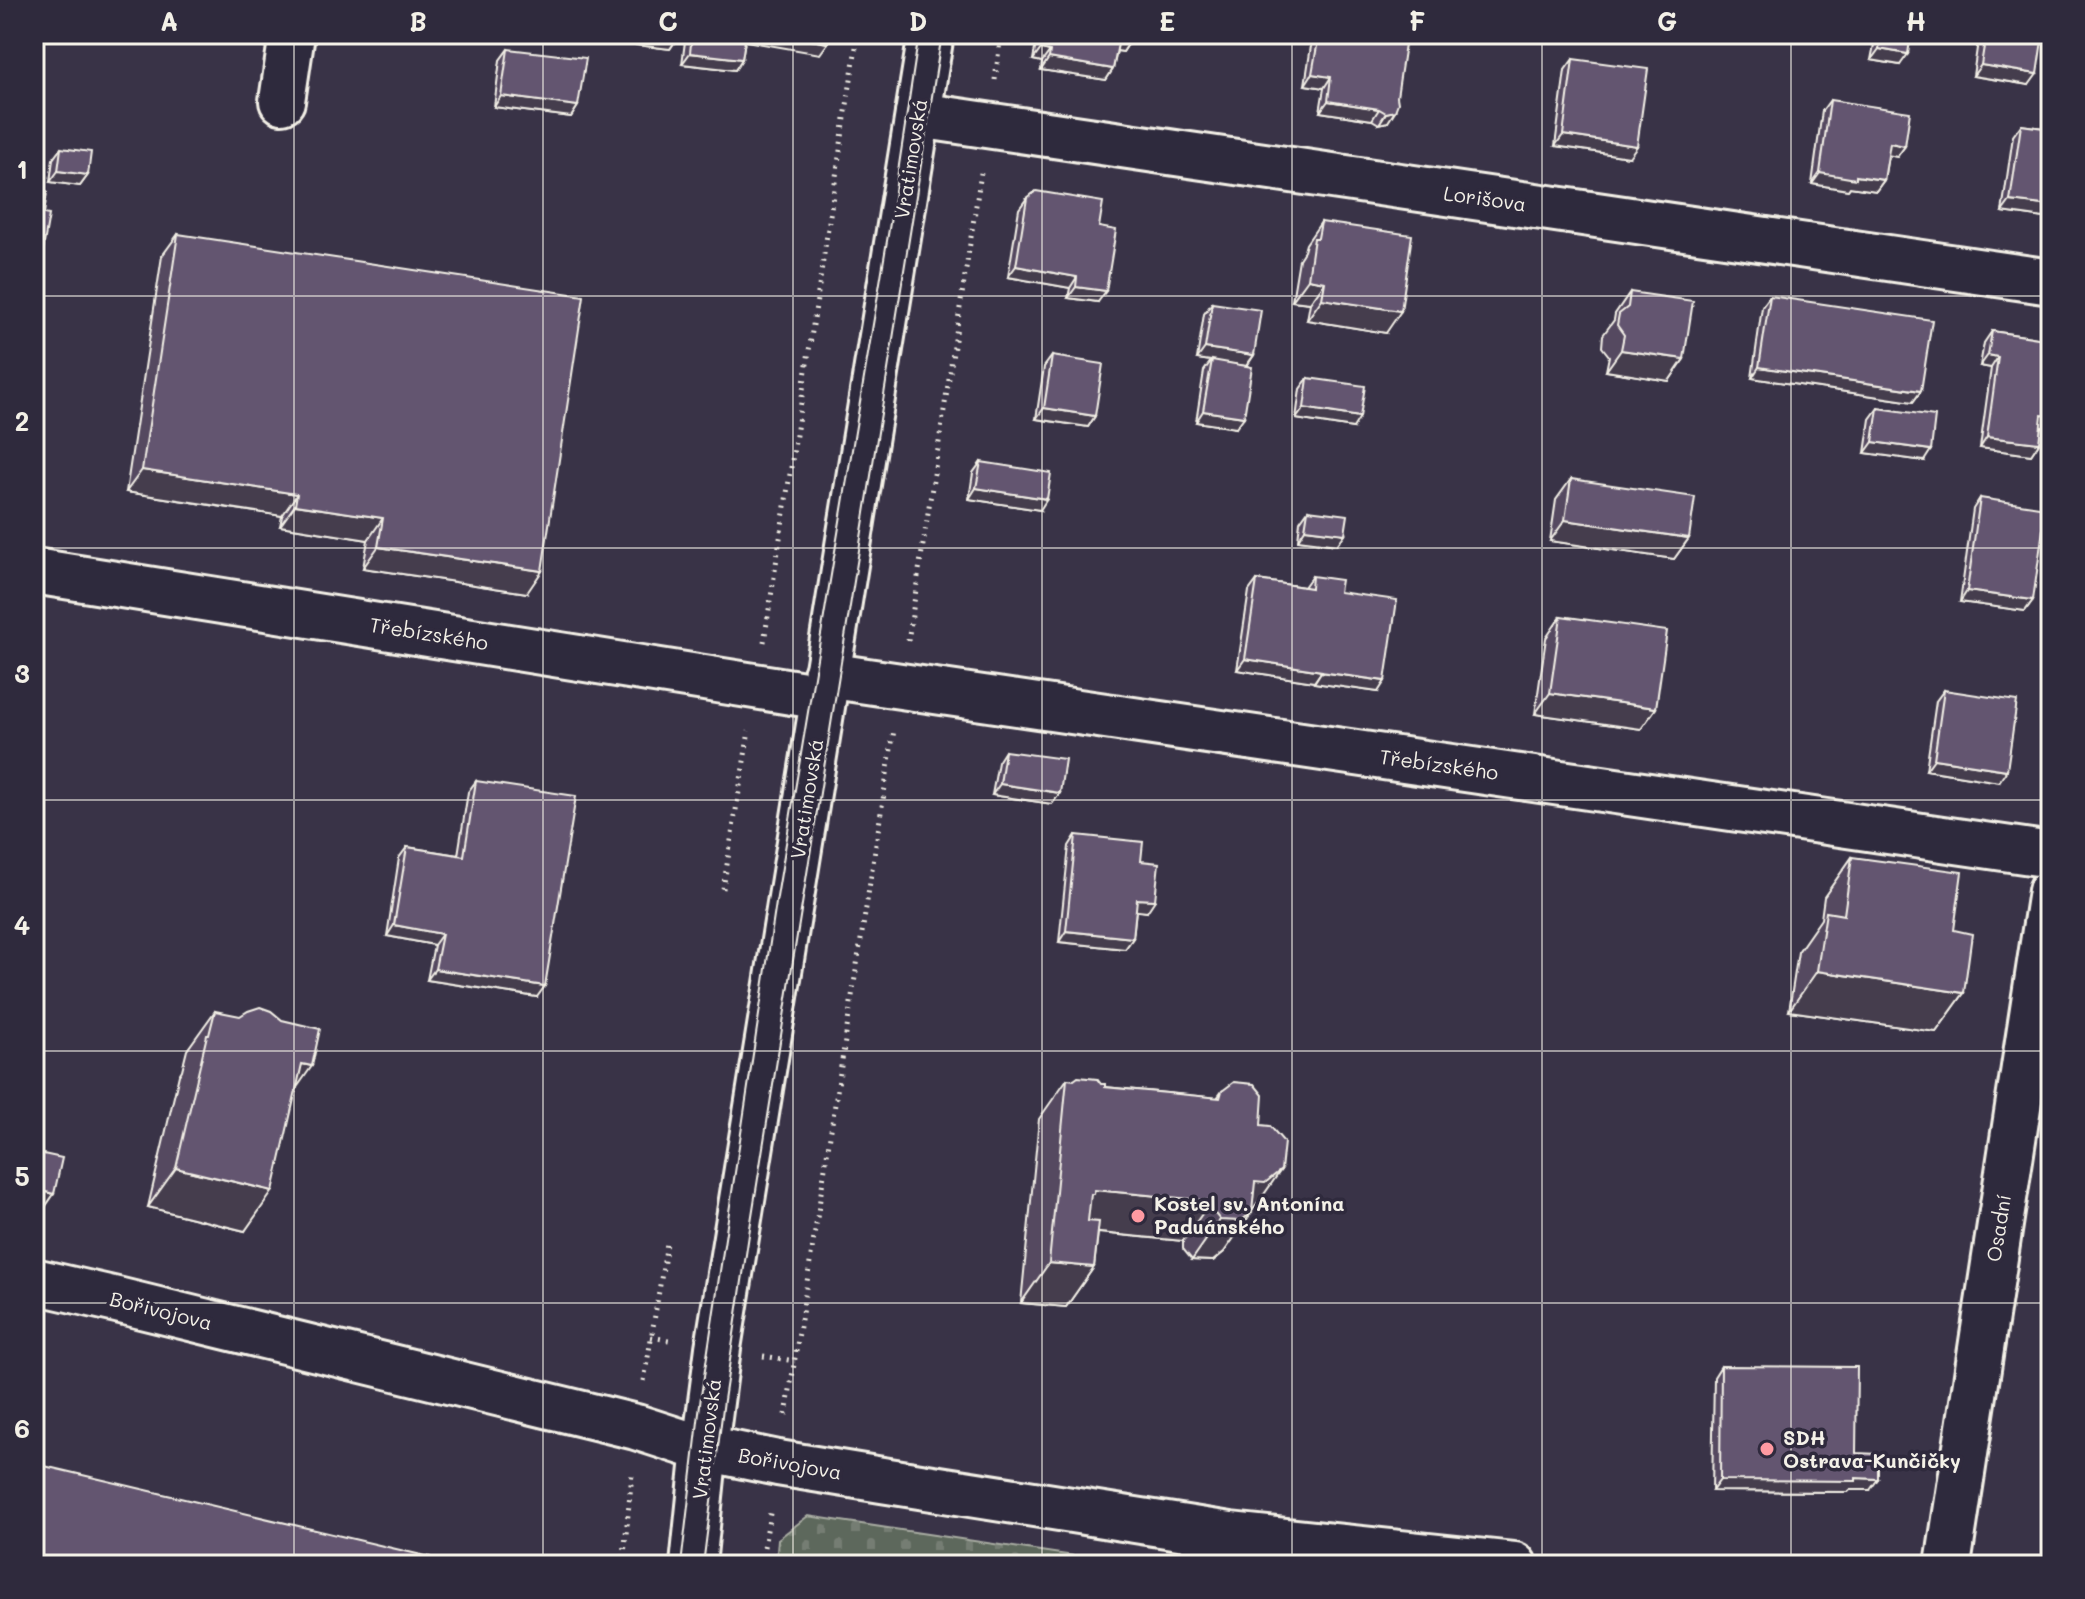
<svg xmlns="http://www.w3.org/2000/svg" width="2085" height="1599" font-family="Mali,sans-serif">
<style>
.cemetery{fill:url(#cemetery-stones);stroke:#a8aca2;stroke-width:2}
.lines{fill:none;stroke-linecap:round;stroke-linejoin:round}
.minor-casing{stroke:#f4f1e8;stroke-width:50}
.path{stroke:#f4f1e8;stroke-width:5;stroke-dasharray:2 6;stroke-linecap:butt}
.minor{stroke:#2f2a3d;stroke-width:44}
.tram{stroke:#f4f1e8;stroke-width:2}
.wall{fill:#554960;stroke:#f4f1e8;stroke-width:2}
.shaded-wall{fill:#453c4e;stroke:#f4f1e8;stroke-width:2}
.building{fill:#635570;stroke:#f4f1e8;stroke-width:2}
.grid{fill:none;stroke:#f4f1e8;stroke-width:2;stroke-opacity:0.55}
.poi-dot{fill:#ff9aa2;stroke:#2f2a3d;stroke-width:3}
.labels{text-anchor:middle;stroke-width:7;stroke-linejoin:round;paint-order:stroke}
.street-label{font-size:20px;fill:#f4f1e8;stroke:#2f2a3d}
.poi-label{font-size:20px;font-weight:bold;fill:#f4f1e8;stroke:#2f2a3d;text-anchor:start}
.neatline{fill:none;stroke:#f4f1e8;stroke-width:3}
.grid-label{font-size:26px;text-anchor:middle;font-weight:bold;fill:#f4f1e8}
</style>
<defs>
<pattern id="cemetery-stones" width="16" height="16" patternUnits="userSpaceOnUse" patternTransform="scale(2)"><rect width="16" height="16" fill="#5d675b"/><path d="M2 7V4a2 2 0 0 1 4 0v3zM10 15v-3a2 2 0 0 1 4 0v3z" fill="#757d73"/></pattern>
</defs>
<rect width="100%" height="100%" fill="#393347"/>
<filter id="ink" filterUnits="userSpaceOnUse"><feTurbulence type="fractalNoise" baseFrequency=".0125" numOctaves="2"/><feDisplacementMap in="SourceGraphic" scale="16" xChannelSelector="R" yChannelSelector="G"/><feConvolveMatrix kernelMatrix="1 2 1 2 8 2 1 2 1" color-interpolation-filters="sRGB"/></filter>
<g filter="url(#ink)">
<path class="cemetery" d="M808,1516L1134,1565H776L778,1539Z"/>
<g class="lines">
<g class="minor-casing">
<g id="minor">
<path d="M282,101L292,34"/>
<path d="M918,115L2051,282"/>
<path d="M34,571L823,697"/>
<path d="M826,675L2051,855"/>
<path d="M34,1281L117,1300L636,1427L695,1446L778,1463L882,1480L1230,1535L1514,1565"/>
<path d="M693,1565L705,1448L718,1348L931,34"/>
<path d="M1948,1565L2051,891"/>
</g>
</g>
<g class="path">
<path d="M995,80L1001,34"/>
<path d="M908,641L981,173"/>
<path d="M764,642L858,34"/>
<path d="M723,889L749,731"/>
<path d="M651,1337L674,1341"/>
<path d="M763,1356L795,1361"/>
<path d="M644,1381L667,1243"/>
<path d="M786,1415L894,730"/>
<path d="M764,1547L771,1508"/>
<path d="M623,1565L632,1474"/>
</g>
<use href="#minor" class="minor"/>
<g class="tram">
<path d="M681,1565L701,1396L776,903L892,211L919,34"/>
<path d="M703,1565L724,1400L750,1228L942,34"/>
</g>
</g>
<g class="wall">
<path d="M638,34H680L670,49L636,45Z"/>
<path d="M686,34H746L742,59L735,70L682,64Z"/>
<path d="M1047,34H1132L1130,41L1123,52L1117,51L1113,69L1106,80L1041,70L1042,62L1033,60L1035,49L1043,38H1046Z"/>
<path d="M1335,34H1386L1388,122L1379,124L1372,120L1320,112L1324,88L1305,85L1311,46L1319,35L1332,37Z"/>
<path d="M1876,34H1911L1900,65L1871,60Z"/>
<path d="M1979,34H2043L2029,85L1973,76Z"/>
<path d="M508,49L578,106L571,117L494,107L500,60Z"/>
<path d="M1573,59L1629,157L1555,146L1565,70Z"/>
<path d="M1830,100L1905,146L1897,157L1888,155L1884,180L1876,191L1850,187L1848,190L1812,184L1822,111Z"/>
<path d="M2021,125L2051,129V219L2002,212L2013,136Z"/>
<path d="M61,148L88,175L80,186L50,182L53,159Z"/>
<path d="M1027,198L1099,227L1098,302L1068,298L1070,288L1008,277L1019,209Z"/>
<path d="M1321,222L1386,333L1307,320L1310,303L1292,301L1299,259L1304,251L1306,244Z"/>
<path d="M178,234L527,593L363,568L368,540L280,526L282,516L126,492L162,256Z"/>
<path d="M1630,292L1684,359L1669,381L1606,371L1609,356L1602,347L1603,335L1614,320L1615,314Z"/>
<path d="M1770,296L1921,391L1913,402L1752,378L1762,307Z"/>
<path d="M1212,303L1254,355L1247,366L1236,428L1196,422L1204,371L1211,361L1197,359L1204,314Z"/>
<path d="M1992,331L2051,340V428L2041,427L2039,443L2031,455L1980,448L1991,368L1980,366L1984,343Z"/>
<path d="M1052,356L1095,416L1088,427L1036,419L1044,367Z"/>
<path d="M1308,378L1353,428L1296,419L1300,389Z"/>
<path d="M1878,408L1924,461L1865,453L1870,419Z"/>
<path d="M981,462L1040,510L969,499L973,473Z"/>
<path d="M1571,479L1689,538L1674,559L1550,541L1556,500Z"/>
<path d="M1980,498L2033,600L2025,611L1960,602L1973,509Z"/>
<path d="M1308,510L1337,545L1298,540L1300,521Z"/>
<path d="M1312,576L1339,592L1378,692L1314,683V682L1237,670L1249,591L1257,580L1304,587Z"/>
<path d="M1561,616L1656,708L1641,729L1535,714L1546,638Z"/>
<path d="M1944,690L1999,782L1926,770L1936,701Z"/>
<path d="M1005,751L1060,793L1052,804L992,795L998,762Z"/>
<path d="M476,781L537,997L427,980L434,945L387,936L399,858L407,847L458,855L468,792Z"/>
<path d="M1076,835L1141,861L1147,912L1136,910L1133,938L1125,949L1059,942L1069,846Z"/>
<path d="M1852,857L1954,930L1964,993L1936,1032L1789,1011L1798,952L1821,919L1824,897Z"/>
<path d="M215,1011L297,1088L245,1231L148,1207L179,1075L182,1070L187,1050Z"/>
<path d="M1067,1079L1105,1087L1217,1098L1222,1091L1252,1211L1224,1252L1213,1261L1192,1260L1183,1249V1241L1098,1233L1094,1267L1066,1307L1021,1303L1039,1119Z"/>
<path d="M1721,1366L1856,1453L1870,1490H1850L1848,1492L1712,1491L1714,1377Z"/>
<path d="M40,1465L34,1565V1474Z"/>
</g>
<g class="shaded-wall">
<path d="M644,34H680L670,49L636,45Z"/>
<path d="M751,34H777L828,43L820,54L746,41Z"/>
<path d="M1119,39L1130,41L1123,52L1111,50Z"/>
<path d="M1041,49L1050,51L1042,62L1033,60Z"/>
<path d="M1879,49L1908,54L1900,65L1871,60Z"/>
<path d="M690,53L742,59L735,70L682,64Z"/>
<path d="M1049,58L1113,69L1106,80L1041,70Z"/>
<path d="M1981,65L2037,74L2029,85L1973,76Z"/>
<path d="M1312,74L1331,77L1324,88L1305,85Z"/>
<path d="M501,96L578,106L571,117L494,107Z"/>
<path d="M1328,101L1379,109L1372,120L1320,112Z"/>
<path d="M1395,111L1388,122L1379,124L1386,113Z"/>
<path d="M1563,135L1637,146L1629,157L1555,146Z"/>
<path d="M1890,143L1905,146L1897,157L1882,154Z"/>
<path d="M58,171L88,175L80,186L50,182Z"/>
<path d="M1820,173L1856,176L1884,180L1876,191L1850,187L1848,190L1812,184Z"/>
<path d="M2010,201L2051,206V219L2002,212Z"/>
<path d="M1016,266L1077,277L1070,288L1008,277Z"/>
<path d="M1308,279L1325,282L1310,303L1292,301Z"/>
<path d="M1076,287L1106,291L1098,302L1068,298Z"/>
<path d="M1322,299L1401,311L1386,333L1307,320Z"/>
<path d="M1205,348L1254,355L1246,366L1197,359Z"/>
<path d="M1621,350L1684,359L1669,381L1606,371Z"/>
<path d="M1988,355L1998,357L1991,368L1980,366Z"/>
<path d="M1759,367L1921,391L1913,402L1752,378Z"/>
<path d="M1044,408L1095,416L1088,427L1036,419Z"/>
<path d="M1304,408L1360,417L1353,428L1296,419Z"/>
<path d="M1203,411L1244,417L1236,428L1196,422Z"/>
<path d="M2042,415L2051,416V428L2035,426Z"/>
<path d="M1987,437L2039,443L2031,455L1980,448Z"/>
<path d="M1873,442L1931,450L1924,461L1865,453Z"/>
<path d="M142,470L297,494L282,516L126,492Z"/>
<path d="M976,488L1047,499L1040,510L969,499Z"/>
<path d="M295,505L383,518L368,540L280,526Z"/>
<path d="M1565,520L1689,538L1674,559L1550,541Z"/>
<path d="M1305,529L1345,534L1337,545L1298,540Z"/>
<path d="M378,547L542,571L527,593L363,568Z"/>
<path d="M1967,591L2033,600L2025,611L1960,602Z"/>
<path d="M1245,659L1322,671L1314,682L1237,670Z"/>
<path d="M1321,672L1385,681L1378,692L1314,683Z"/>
<path d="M1550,693L1656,708L1641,729L1535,714Z"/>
<path d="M1934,759L2007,770L1999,782L1926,770Z"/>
<path d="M1000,784L1060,793L1052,804L992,795Z"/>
<path d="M1137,899L1155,900L1147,912L1129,910Z"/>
<path d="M394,925L442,934L434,945L387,936Z"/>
<path d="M1066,931L1133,938L1125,949L1059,942Z"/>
<path d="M435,969L545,986L537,997L427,980Z"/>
<path d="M1817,971L1964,993L1936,1032L1789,1011Z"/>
<path d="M302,1064L312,1066L284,1106Z"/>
<path d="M176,1168L273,1191L245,1231L148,1207Z"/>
<path d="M1281,1170L1253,1210L1239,1221L1252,1212L1224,1252L1213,1261L1192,1260L1220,1220L1255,1182Z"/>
<path d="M34,1189L54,1194L34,1223Z"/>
<path d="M1095,1190L1211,1201L1183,1241L1069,1230L1091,1194Z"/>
<path d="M1049,1263L1094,1267L1066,1307L1021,1303Z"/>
<path d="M1856,1478L1878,1479L1870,1490H1850L1848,1492L1712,1491L1720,1480Z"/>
</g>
<g class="building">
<path d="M34,34H40L34,80Z"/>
<path d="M692,34H746L742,59L690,53Z"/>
<path d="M777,34H829L828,43Z"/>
<path d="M1053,34H1132L1130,41L1119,39L1113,69L1049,58L1050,51L1041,49L1043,38L1052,39Z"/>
<path d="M1339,34H1386L1406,37L1397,97L1398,103L1395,111L1386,113L1379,109L1328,101L1331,77L1312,74L1319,35L1338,38Z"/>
<path d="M1881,34H1911L1908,54L1879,49Z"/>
<path d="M1986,34H2043L2037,74L1981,65Z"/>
<path d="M508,49L586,58L578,106L501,96Z"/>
<path d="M1573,59L1648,69L1637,146L1563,135Z"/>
<path d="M1830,100L1910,112L1905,146L1890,143L1884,180L1856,176V179L1820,173Z"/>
<path d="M2021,125L2051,129V206L2010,201Z"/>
<path d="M61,148L91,152L88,175L58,171Z"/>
<path d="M34,189L47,192L44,214L34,212Z"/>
<path d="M1036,191L1103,202L1099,227L1116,230L1106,291L1076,287L1077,277L1016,266L1027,198Z"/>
<path d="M34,212L49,215L34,301Z"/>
<path d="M1321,222L1412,235L1401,311L1322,299L1325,282L1308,279L1314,238H1318Z"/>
<path d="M178,234L584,296L542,571L378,547L383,518L295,505L297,494L142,470Z"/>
<path d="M1630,292L1693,301L1684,359L1621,350L1624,335L1617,325L1619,314L1628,307Z"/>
<path d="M1770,296L1932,320L1921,391L1759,367Z"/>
<path d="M1212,303L1261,310L1254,355L1205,348Z"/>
<path d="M1992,331L2051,340V416L2042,415L2039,443L1987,437L1998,357L1988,355Z"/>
<path d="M1052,356L1103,364L1095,416L1044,408Z"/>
<path d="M1212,360L1252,367L1244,417L1203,411Z"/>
<path d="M1308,378L1365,386L1360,417L1304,408Z"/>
<path d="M34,401L40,402L34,441Z"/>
<path d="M1878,408L1935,416L1931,450L1873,442Z"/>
<path d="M981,462L1051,473L1047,499L976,488Z"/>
<path d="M1571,479L1695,497L1689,538L1565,520Z"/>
<path d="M1980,498L2046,508L2033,600L1967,591Z"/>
<path d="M1308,510L1348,515L1345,534L1305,529Z"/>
<path d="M1312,576L1341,580L1339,592L1397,600L1385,681L1321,672L1322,671L1245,659L1257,580L1311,588Z"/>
<path d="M1561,616L1667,631L1656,708L1550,693Z"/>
<path d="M1944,690L2017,701L2007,770L1934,759Z"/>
<path d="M1005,751L1065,759L1060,793L1000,784Z"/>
<path d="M476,781L576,796L545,986L435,969L442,934L394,925L407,847L464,856Z"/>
<path d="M1076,835L1143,842L1141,861L1159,863L1155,900L1137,899L1133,938L1066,931Z"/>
<path d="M1852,857L1962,872L1954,930L1972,934L1964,993L1817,971L1826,912L1844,915Z"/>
<path d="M260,1007L271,1011L282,1020L320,1029L312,1066L302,1064L273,1191L176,1168L207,1035H209L215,1011L240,1016L248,1011Z"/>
<path d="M1078,1077L1097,1079L1101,1084H1105V1087L1220,1098L1222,1091L1234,1082L1254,1084L1263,1095L1261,1125L1270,1126L1284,1142L1281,1170L1265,1183L1255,1182L1252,1212L1241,1221L1220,1220L1211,1209V1201L1095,1190L1094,1194H1091L1088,1221L1099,1222L1094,1267L1049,1263L1067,1079L1074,1080Z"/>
<path d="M34,1152L62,1158L54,1194L34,1189Z"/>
<path d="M1721,1366L1857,1367L1856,1453L1878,1454V1479L1856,1478V1481L1720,1480Z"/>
<path d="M40,1465L430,1557L428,1565H34V1492Z"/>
</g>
</g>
<path class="grid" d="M294,34V1565M543,34V1565M793,34V1565M1042,34V1565M1292,34V1565M1542,34V1565M1791,34V1565M34,296H2051M34,548H2051M34,800H2051M34,1051H2051M34,1303H2051"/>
<g class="poi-dot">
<circle cx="1138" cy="1216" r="8"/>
<circle cx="1767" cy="1449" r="8"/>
</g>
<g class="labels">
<g class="street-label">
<text transform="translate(911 159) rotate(-81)" y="7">Vratimovská</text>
<text transform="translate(1485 199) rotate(8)" y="7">Lorišova</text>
<text transform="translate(429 634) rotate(9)" y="7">Třebízského</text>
<text transform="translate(1439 765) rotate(8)" y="7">Třebízského</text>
<text transform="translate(807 799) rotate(-81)" y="7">Vratimovská</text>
<text transform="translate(1999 1228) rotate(-81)" y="7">Osadní</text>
<text transform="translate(161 1311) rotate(14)" y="7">Bořivojova</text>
<text transform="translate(707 1439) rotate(-83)" y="7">Vratimovská</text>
<text transform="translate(790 1464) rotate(10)" y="7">Bořivojova</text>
</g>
<g class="poi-label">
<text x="1154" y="1211">Kostel sv. Antonína<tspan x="1154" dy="23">Paduánského</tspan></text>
<text x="1783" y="1445">SDH<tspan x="1783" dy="23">Ostrava-Kunčičky</tspan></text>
</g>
</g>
<rect width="2085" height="1599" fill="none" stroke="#2f2a3d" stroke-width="88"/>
<rect x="44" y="44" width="1997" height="1511" class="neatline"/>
<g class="grid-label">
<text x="169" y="31">A</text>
<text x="418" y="31">B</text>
<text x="668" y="31">C</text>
<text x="918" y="31">D</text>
<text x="1167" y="31">E</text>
<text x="1417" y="31">F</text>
<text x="1667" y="31">G</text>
<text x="1916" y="31">H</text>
<text x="22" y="179">1</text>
<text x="22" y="431">2</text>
<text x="22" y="683">3</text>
<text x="22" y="935">4</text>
<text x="22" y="1186">5</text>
<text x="22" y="1438">6</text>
</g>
</svg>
